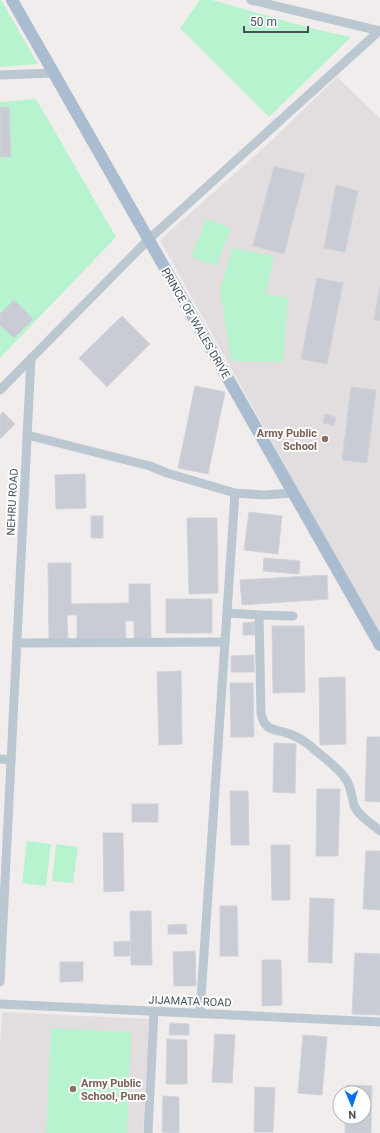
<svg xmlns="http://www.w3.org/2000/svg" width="380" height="1133" font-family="Roboto,sans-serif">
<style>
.education{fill:#e2dedf}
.green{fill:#b7f3ce}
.building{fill:#c9ccd4;stroke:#d1d3da}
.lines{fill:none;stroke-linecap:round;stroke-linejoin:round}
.minor{stroke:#bcc8d1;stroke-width:9}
.major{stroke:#aabdd0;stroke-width:12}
.education-dot{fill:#8d6e63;stroke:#fff;stroke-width:1.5}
.labels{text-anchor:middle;stroke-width:4;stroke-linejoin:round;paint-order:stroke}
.street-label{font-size:11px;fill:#44515d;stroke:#fff}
.education-label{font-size:11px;font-weight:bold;fill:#785e54;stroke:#fff;text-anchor:end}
</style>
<rect width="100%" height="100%" fill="#f1eded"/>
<g class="education">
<path d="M337,77L380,118V637L160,240L268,144Z"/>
<path d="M2,1012L149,1019L143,1133H0V1045Z"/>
</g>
<g class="green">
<path d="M0,0H1L38,64L0,67Z"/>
<path d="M200,0H212L310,28L351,37L269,117L180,28Z"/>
<path d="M36,99L116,237L0,358V102Z"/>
<path d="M206,219L231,228L216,266L191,257Z"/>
<path d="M232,248L274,256L266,294L288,298L283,362L231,361L220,290Z"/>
<path d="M27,841L51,844L46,886L22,883Z"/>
<path d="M56,844L78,847L73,883L52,881Z"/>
<path d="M51,1028L131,1032L127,1133H46Z"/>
</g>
<g class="building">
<path d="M0,107H9L11,157H0Z"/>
<path d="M274,166L305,174L284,254L253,246Z"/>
<path d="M336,185L358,191L345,252L324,248Z"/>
<path d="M317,278L343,283L327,364L301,359Z"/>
<path d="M380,286V321L374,320Z"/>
<path d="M14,300L33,319L14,338L0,325V314Z"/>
<path d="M122,316L150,344L107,387L79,358Z"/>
<path d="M195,386L225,392L208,474L178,468Z"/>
<path d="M351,387L376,390L367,463L342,460Z"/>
<path d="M3,412L15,424L0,439V415Z"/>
<path d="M325,414L336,417L334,426L323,423Z"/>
<path d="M85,474L86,508L56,509L55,475Z"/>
<path d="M249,512L282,516L278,554L244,550Z"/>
<rect x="91" y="516" width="12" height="22"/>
<path d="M187,518H217L218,593L189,594Z"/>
<path d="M264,558L300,561L299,574L263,571Z"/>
<path d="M48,563H71V604L129,603V584H150L151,639L134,640V621H125L126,640L77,641V615H67L68,641H49Z"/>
<path d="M327,575L328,599L242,605L240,580Z"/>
<rect x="166" y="599" width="46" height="34"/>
<path d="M254,622L255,635H243V623Z"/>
<path d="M272,626H304L305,692L273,693Z"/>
<path d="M254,655V672H231V656Z"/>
<path d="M181,671L182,744L159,745L157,672Z"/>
<path d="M345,677L346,744L320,745L319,678Z"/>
<path d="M230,683H253L254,737H231Z"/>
<path d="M367,737H380V802L365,801Z"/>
<path d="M274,743L296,744L295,793L273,792Z"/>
<path d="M317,789H340L338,856H316Z"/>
<path d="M230,791H248L249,845H231Z"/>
<rect x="132" y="804" width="26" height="18"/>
<path d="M103,833H123L124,891L104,892Z"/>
<path d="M271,845H290V900H272Z"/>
<path d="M366,851H380V910L363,909Z"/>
<path d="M310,898L334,899L332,963L308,962Z"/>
<path d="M220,906H237L238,956H220Z"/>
<path d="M130,911H151L152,965H131Z"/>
<path d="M186,924L187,934H168V925Z"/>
<path d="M130,941V956H114V942Z"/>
<path d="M195,951L196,986H174L173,952Z"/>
<path d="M355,953L380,954V1015L352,1014Z"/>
<path d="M262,960H281L282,1005L262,1006Z"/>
<path d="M60,962H83V981L60,982Z"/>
<path d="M170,1023L189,1024V1035H169Z"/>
<path d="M215,1034L235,1035L232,1083L212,1082Z"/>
<path d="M303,1035L327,1037L322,1095L298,1093Z"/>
<path d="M167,1039L187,1040V1084H166Z"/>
<path d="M346,1085L372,1086L371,1133H345V1117H364V1093H346Z"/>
<path d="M255,1087L275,1088L273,1132H254Z"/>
<path d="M163,1096L179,1097V1133L162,1132Z"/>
</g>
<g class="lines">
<g class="minor">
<path d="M251,0L380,31"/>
<path d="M0,75L53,73"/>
<path d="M0,390L148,240L379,31"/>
<path d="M27,435L150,466L167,473L235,493L264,495L293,493"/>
<path d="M227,613L259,615L293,616"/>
<path d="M259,615L261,713C265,733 275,728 290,734C300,738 309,744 316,751C326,759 340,769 347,781C351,788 352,797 354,805C358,816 371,823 380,831"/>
<path d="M17,643L225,642"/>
<path d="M0,759L11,760"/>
<path d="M0,982L31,358"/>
<path d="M0,1004L380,1022"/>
<path d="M200,1013L235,493"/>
<path d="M148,1133L154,1012"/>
</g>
<path class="major" d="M12,0L380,645"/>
</g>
<g class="education-dot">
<circle cx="325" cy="439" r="4"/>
<circle cx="73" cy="1089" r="4"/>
</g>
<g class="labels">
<g class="street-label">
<text transform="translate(196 323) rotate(60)" y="4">PRINCE OF WALES DRIVE</text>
<text transform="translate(12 502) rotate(-87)" y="4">NEHRU ROAD</text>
<text transform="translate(190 1001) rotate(2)" y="4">JIJAMATA ROAD</text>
</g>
<g class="education-label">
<text x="317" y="437">Army Public<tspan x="317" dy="13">School</tspan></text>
<text x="81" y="1087" text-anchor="start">Army Public<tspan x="81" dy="13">School, Pune</tspan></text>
</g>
</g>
<g transform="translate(352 1105) rotate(178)"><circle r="19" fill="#ffffff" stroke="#b4b9be"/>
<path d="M0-3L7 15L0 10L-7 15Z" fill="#076ef0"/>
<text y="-6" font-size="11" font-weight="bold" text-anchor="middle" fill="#44515d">N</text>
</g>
<path d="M244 26v6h64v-6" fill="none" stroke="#44515d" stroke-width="2"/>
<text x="250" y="26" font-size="12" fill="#44515d" stroke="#ffffff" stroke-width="3" paint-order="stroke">50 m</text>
</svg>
